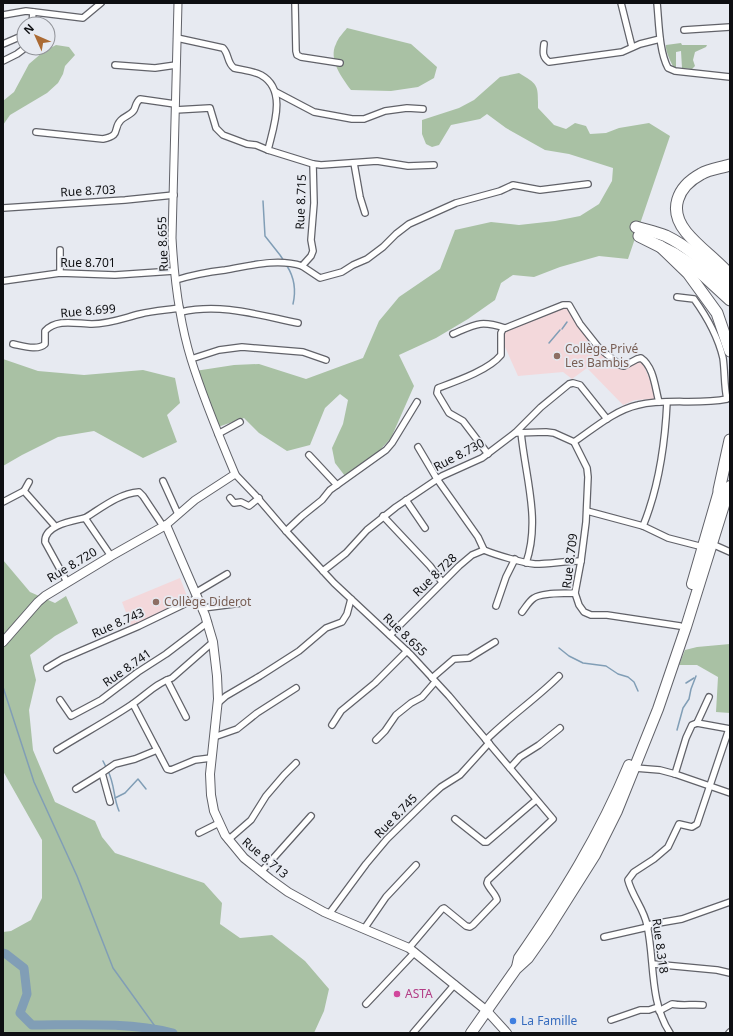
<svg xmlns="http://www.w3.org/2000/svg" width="733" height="1036" font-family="'Noto Sans',sans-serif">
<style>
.education{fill:#f3d8db}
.green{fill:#a9c1a4}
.forest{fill:#a4bca0}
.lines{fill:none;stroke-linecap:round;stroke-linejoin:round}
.stream{stroke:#819eb6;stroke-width:1.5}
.river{stroke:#819eb6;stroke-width:9}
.minor-casing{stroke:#616269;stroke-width:8}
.tertiary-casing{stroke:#616269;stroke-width:9}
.secondary-casing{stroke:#616269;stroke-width:10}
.trunk-casing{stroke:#616269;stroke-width:12}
.motorway-casing{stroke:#616269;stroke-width:13}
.minor{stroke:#fff;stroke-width:5.5}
.tertiary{stroke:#fff;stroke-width:7}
.secondary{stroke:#fff;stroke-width:8}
.trunk{stroke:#fff;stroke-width:10}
.motorway{stroke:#fff;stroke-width:11}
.education-dot{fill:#8d6e63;stroke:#e7eaf1;stroke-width:1.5}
.hotel-dot{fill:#d1479c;stroke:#e7eaf1;stroke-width:1.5}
.shop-dot{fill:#3f7fe0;stroke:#e7eaf1;stroke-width:1.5}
.labels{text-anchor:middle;stroke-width:3.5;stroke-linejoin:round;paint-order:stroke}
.street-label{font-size:12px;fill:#0e0f12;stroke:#e7eaf1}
.education-label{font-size:12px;fill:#785e54;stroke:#e7eaf1;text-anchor:start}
.hotel-label{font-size:12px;fill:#b23c85;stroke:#e7eaf1;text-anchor:start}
.shop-label{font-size:12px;fill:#366cbe;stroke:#e7eaf1;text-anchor:start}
</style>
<rect width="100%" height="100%" fill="#e7eaf1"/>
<g class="education">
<path d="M561,307H568L598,350L623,370L639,361L643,363L655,393L656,399L635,400L623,405L587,368L572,379L563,372L518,376L501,338L503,333Z"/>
<path d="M180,578L189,601L131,626L122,602Z"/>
</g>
<g class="green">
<path d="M347,28L411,44L437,67L434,78L418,87L391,91L351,90C342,78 328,59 336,44C338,38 343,33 347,28Z"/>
<path d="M56,45L69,47L75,55L65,66L63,74L58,83L47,93L10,115L3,125V101L14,92L29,64L43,52Z"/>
<path d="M519,73C539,85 538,85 538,108L554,125L566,129L575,123L586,126L590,134L606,133L619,128L649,123L670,136L628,259L599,256L560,267L534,277L513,275L501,283L495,300L468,319L436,338L399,355L414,386L391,438L369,462L345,476L335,463L332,448L343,424L348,400L340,394L325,408L310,445L287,451L259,433L244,418L218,427L195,371L234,365L259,364L306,379L363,358L379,321L399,297L440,269L455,230L491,222L519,225L555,221L580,216L599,204L612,181L613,168L569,154L545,150L506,128L487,114L480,119L451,125L439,145L432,147L426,144L422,134V120L459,108L474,100L500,77Z"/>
<path d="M3,359L38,371L84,375L143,370L175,378L180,403L167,415L177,442L143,458L94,431L58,437L22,455L3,466Z"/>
<path d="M3,560L30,592L55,603L66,596L78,623L55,636L30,655L36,680L29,710L33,750L55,802L95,821L102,837L115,853L204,883L222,903L220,924L240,938L272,935L305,961L329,989L324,1011L314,1033H3V932L11,931L31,920L42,898V840L3,771Z"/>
<path d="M730,644V713L716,712L718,677L697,665H679L685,650L697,647Z"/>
</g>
<path class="forest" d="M681,43L682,45H707L706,47L695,52L693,60L695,66L692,69L682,68L681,51L676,52V67H674C671,64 665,49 666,45Z"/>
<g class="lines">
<g class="stream">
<path d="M263,201L265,236L280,255L284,261"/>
<path d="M252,262L258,261"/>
<path d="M287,266C294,277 296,291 293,304"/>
<path d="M562,329L567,322"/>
<path d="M549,343L560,330"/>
<path d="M559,648L569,656L583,663L606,666L618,674L628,677L634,682L638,691"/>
<path d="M686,683L694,678"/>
<path d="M3,687L34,782L77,876L113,968L157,1029"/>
<path d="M677,730L683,708L689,699L691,689L696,676"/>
<path d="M103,761L106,767"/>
<path d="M108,771C115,785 113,797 119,811"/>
<path d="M115,798L125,793L138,779L146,789"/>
</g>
<path class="river" d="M3,953L6,954L24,968L27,994L20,1013L32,1025C77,1025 129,1022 173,1033"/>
<g class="minor-casing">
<g id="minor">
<path d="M295,3L296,51L297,55L301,57L340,63"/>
<path d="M621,3L632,47"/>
<path d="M657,3C659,23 659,51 668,68L675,71L730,77"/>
<path d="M3,15L26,11L83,18L101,3"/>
<path d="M32,24L33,12"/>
<path d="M684,30L730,27"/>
<path d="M3,44L24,35"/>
<path d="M544,44C543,52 542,57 549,62L622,52L640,44L660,39"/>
<path d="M3,61L17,54L25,48"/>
<path d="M115,65L155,68L176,65"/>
<path d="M276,92L314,112L352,119H364L385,111L407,108L423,109"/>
<path d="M175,110L210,108L216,128L223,135L247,144L256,145L268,150"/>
<path d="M36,132L103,139C122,135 112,129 121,120C125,116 131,115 134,110C136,106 136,102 140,99L175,104"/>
<path d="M354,163L360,197L365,213"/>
<path d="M313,164L321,165L377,161L408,166L434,165"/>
<path d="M3,208L125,200L174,195"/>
<path d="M302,266L320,278L342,272L353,265L367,259L383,247L396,234L409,224L456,203L500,191L513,185L540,190L588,184"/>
<path d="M60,273V250"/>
<path d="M176,280C192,275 208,272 225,270C249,266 277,258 302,266L311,256L313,251L311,240L314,203L313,164L268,150C273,128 288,90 261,75C253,71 242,70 234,68C227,63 229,54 223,48L177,38"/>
<path d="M3,281L60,273L115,275L174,271"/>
<path d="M181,312C221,303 258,315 298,323"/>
<path d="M453,334C476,324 480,320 505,328"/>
<path d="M13,344C23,346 38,351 45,344V331C57,318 77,324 92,324C109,324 124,318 140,314C153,311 167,310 180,308"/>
<path d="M191,359L219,350L242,347L303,352L326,360"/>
<path d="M521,432C525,476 541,520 526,563"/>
<path d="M515,433L541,407L569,384L573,383L580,385L607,419"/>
<path d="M218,434L240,422"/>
<path d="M574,442L587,468L588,477L586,522L581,561L575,593L579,605L584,612L591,615H607L680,626"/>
<path d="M418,447L437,479L478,537L484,550"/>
<path d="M488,454L463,421L449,413L437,393L438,388C457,381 489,370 501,355V333L503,329L563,305H569L580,324L599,348L620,365L624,366L637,359L641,358C654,367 655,388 659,402"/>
<path d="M309,455L337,485"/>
<path d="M235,474L256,496L286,531L334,583L411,655L449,696L553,819L488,880L487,883C489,889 496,894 497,900L473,925L470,927L466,926L444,908L442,909L409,948"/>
<path d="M163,481L178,514"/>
<path d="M24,491L29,482"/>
<path d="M230,498L234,503L241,502L249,506L259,498"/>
<path d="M406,500L425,528"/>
<path d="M3,502L24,491L55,526"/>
<path d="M587,511L643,526L668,538L703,547"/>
<path d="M383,516L430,566L442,582"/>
<path d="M85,518C103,507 118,494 139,492L143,496L163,526"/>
<path d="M643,526C659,487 665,445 667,402"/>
<path d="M286,531L302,516L322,500L330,490L386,450L392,443L417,402"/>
<path d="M712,544L730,552"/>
<path d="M323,571L346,553L367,530L396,507L442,476L482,458L515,433L546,432L554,433L574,442C593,429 615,410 638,405C667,398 697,405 727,399C724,386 725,372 723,358C718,337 707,317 694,299L677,297"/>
<path d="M67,582L45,542C44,525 73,521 85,518L111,556"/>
<path d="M195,593L227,574"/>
<path d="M496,606L506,577L515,559"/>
<path d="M203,608L242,603"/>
<path d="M522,612C526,607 529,601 534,598C543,592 564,594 575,593"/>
<path d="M390,635L459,566L472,555L484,550C496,555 523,563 535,564C550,564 566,561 581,561"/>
<path d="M47,668L62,659L139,626L197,598"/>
<path d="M432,678L454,659L469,658L495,642"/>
<path d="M167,680L186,717"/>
<path d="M60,700L71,716L101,700L138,672L166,654L208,622"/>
<path d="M218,703L226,696L260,676L299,651L326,628L342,622L347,614L351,599"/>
<path d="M133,704L167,769L171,770L195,760L211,758"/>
<path d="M697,723L709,697"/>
<path d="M332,725L341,711L375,683L407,651"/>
<path d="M214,737L237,729L257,713L296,688"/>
<path d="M376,740L385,731L396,715L411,703L422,697L435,682"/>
<path d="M486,740C509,717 536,699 559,676"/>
<path d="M57,750C81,735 107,721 131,705C145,696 156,683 172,678L213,642"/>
<path d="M510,768L520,757L539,745L560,728"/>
<path d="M635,768L660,770L675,774L730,793"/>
<path d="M675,774L686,738L692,725L697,723L730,729"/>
<path d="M76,789L102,773"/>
<path d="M110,802L102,773L115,764L135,759L157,750"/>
<path d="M455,819L484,842H487L536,800"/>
<path d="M199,833L219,823"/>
<path d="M228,840L251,820L266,796L284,775L296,763"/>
<path d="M261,872L311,816"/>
<path d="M329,914L366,864L387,839L430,797L441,787L460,775L489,743"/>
<path d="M647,925L682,919L730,902"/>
<path d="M364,929L386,897L416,865"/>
<path d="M604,937L648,927"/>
<path d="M653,964L717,970L730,973"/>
<path d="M366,1004L415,952"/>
<path d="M659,1011L672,1004C682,1006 692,1004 703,1005"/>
<path d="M611,1020L640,1010H649L658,1007"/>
<path d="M413,1033L455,984"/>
<path d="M670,1033C649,1001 655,961 647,925C644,909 632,896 628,880L634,872L654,859L668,847L679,824L692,827L697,824L729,729"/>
<path d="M729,1033L730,1032"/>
</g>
</g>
<g class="tertiary-casing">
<path id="tertiary" d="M166,525L195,500L235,474C219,436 203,398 191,359C180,323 174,275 172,238L178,3"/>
</g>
<g class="secondary-casing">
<path id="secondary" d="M3,642L38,602L45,596L111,556L166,525L205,615L213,642L217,676L218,699L210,774L211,795L214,811L225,835L244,858L270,879L288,892L324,912L409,948L487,1011L507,1033"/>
</g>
<g class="trunk-casing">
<g id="trunk">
<path d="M692,584L721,484"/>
<path d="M517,967L519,958C562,896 600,835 629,765"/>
<path d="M471,1033L516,969L528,958L547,931L595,855L617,811L658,709L686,627L730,486"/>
</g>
</g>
<g class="motorway-casing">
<g id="motorway">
<path d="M730,165C721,168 709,169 701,174C677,187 668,210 686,232C699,248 717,260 730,275"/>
<path d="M636,227C646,230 656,232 666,236C691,248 710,268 730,287"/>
<path d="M639,236L675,254L692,265L730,300"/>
<path d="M660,246L688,273L717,313L730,351"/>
<path d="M719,490L730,440"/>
<path d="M729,491L730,488"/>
</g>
</g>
<use href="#minor" class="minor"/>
<use href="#tertiary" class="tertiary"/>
<use href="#secondary" class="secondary"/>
<use href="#trunk" class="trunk"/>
<use href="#motorway" class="motorway"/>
</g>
<g class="education-dot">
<circle cx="557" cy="356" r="4"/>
<circle cx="156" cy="602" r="4"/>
</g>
<circle class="hotel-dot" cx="397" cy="994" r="4"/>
<circle class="shop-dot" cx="513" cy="1021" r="4"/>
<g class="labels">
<g class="street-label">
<text transform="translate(88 191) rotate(-3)" y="4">Rue 8.703</text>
<text transform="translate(301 202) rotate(-88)" y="4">Rue 8.715</text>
<text transform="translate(163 244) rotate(-92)" y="4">Rue 8.655</text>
<text x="88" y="267">Rue 8.701</text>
<text transform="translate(88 311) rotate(-5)" y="4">Rue 8.699</text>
<text transform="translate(459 455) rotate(-28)" y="4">Rue 8.730</text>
<text transform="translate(570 561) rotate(-83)" y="4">Rue 8.709</text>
<text transform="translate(72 565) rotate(-31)" y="4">Rue 8.720</text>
<text transform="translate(435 575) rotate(-44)" y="4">Rue 8.728</text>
<text transform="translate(118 623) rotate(-24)" y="4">Rue 8.743</text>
<text transform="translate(405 635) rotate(44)" y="4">Rue 8.655</text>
<text transform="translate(127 668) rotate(-35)" y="4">Rue 8.741</text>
<text transform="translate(396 816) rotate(-46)" y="4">Rue 8.745</text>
<text transform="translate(265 858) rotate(40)" y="4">Rue 8.713</text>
<text transform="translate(660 946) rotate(82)" y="4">Rue 8.318</text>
</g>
<g class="education-label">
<text x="565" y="353">Collège Privé<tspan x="565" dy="14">Les Bambis</tspan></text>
<text x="164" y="606">Collège Diderot</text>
</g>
<g class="hotel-label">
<text x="405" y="998">ASTA</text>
</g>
<g class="shop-label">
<text x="521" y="1025">La Famille</text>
</g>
</g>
<rect width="733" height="1036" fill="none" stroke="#0e0f12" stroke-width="8"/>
<g transform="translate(36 36) rotate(315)"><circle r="19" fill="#e7eaf1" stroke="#909298"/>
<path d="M0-3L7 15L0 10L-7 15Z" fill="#ab6a33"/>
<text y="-6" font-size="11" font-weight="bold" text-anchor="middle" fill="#0e0f12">N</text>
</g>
</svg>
